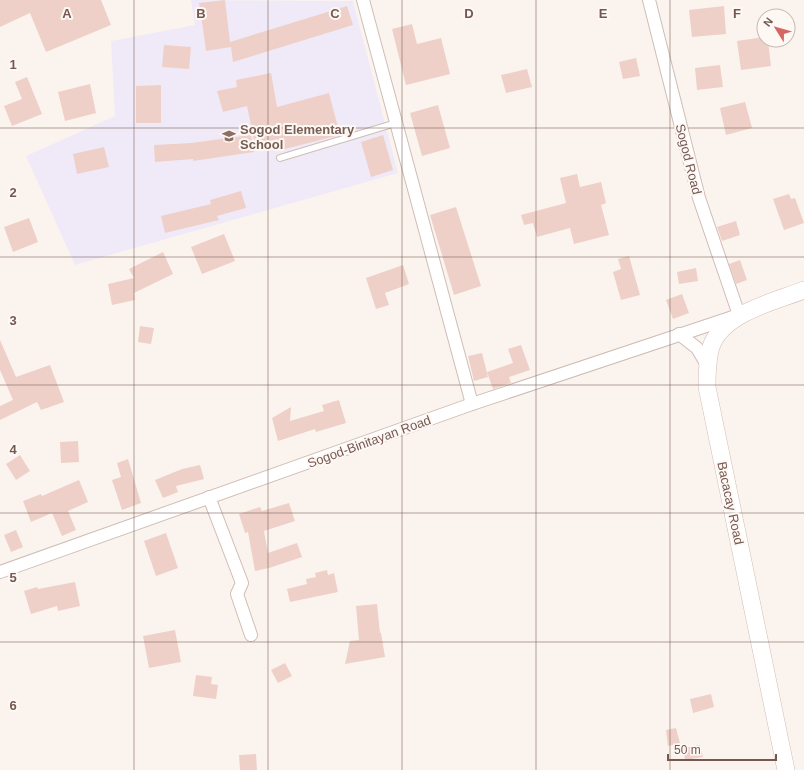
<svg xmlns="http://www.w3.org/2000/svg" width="804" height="770" font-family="Arial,sans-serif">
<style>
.education{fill:#f0eaf8}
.building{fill:#eed0c8}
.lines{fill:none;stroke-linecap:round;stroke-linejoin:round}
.service-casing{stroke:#cfbdb6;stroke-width:8}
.minor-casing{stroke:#cfbdb6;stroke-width:14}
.secondary-casing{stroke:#d2bcb4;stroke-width:18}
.service{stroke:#fff;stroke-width:6}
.minor{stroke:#fff;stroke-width:12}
.secondary{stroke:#fff;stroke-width:17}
.grid{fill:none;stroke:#755852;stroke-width:1;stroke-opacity:0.55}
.labels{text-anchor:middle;stroke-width:4;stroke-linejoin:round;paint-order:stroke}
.education-label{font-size:13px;font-weight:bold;fill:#785e54;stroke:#fef8f4;text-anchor:start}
.street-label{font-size:13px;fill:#755852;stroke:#fef8f4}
.grid-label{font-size:13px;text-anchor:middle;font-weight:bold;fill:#755852;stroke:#fef8f4;stroke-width:4;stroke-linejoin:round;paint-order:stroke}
</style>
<rect width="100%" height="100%" fill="#fbf4ee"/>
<path class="education" d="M191,0L353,1L398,173L75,265L26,156L115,116L111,41L195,25Z"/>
<g class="building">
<path d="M0,0H101L111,25L46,52L30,13L0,27Z"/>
<path d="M225,0L230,42L347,6L353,25L233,62L231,47L206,51L203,29L199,3Z"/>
<path d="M724,6L726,34L692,37L689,10Z"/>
<path d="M412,24L417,44L441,38L450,74L406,85L392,29Z"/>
<path d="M764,37V40H768L771,66L741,70L737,41Z"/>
<path d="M164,45L191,47L189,69L162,67Z"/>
<path d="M636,58L640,76L623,79L619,62Z"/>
<path d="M720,65L723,87L697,90L695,68Z"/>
<path d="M527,69L532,87L506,93L501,75Z"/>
<path d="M271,73L277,107L329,93L340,135L281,150L278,139L255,144L247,106L223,112L217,91L237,87L236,80Z"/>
<path d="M27,77L42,114L12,126L4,106L22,99L15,82Z"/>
<path d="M90,84L96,113L65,121L58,92Z"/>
<path d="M161,85V123H136V86Z"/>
<path d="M745,102L752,128L726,135L720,108Z"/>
<path d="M438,105L450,148L422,156L410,113Z"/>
<path d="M251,135L254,152L193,161V159L155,162L154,145L191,143Z"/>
<path d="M383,135L393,170L371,177L361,142Z"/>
<path d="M104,147L109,167L77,174L73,154Z"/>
<path d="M577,174L580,187L601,182L606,203L601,205L609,235L574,244L570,228L537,237L533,223L524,225L521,215L566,203L560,178Z"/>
<path d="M241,191L246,208L217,216L219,220L165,233L161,216L211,204L210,200Z"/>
<path d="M789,194L791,199L795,198L804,223L784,230L773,199Z"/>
<path d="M456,207L481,286L454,295L430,215Z"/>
<path d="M29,218L38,242L13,252L4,227Z"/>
<path d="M736,221L740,235L722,241L717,227Z"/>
<path d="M224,234L235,261L202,274L191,247Z"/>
<path d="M163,252L173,274L134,293L135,300L112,305L108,284L134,278L129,269Z"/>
<path d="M629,256L640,295L621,300L613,272L621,269L618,259Z"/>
<path d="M740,260L747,280L736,284L729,264Z"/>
<path d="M403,265L409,284L385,293L389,305L376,309L366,278Z"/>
<path d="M696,268L698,281L679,284L677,272Z"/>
<path d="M682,294L689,313L673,319L666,300Z"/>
<path d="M140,326L154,328L151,344L138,342Z"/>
<path d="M0,340L16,377L50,365L64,402L41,410L37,402L0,420V406L13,400L0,370Z"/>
<path d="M521,345L530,370L509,377L511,383L493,389L487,372L513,363L508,349Z"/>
<path d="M482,353L488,377L474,381L468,356Z"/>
<path d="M339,400L346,423L316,432L315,429L278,441L272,418L291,407L290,421L324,411L322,405Z"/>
<path d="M78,441L79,462L61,463L60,442Z"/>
<path d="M20,455L30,471L16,480L6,464Z"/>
<path d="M128,459L141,503L122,510L112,480L121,477L117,463Z"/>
<path d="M200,465L204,479L176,486L178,492L163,498L155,480L182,469Z"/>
<path d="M79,480L88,502L68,511L76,530L62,536L52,513L31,522L23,501L41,494L42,496Z"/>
<path d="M289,503L295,521L264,531L268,553L297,543L302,557L269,568L255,571L248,532L245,533L239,514L260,507L262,511Z"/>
<path d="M16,530L23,547L11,552L4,535Z"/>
<path d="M166,533L178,568L156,576L144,541Z"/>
<path d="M327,570L328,575L334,573L338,592L290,602L287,589L307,584L306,579L316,577L315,573Z"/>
<path d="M75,582L80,606L58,611L57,606L31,614L24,591L37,587L38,589Z"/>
<path d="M377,604L380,633H381L385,657L345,664L350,641L359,640L356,606Z"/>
<path d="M175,630L181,662L149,668L143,636Z"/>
<path d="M285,663L292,676L278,683L271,670Z"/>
<path d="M196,675L212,677L211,684L218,685L216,699L193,696Z"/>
<path d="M711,694L714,707L693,713L690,699Z"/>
<path d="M676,728L680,743L668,746L666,730Z"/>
<path d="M700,745L703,757L685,760L683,748Z"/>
<path d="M256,754L257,770H240L239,755Z"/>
</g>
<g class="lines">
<g class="service-casing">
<path id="service" d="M280,158L396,123"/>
</g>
<g class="minor-casing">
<g id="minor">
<path d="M363,0L472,404"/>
<path d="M679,334L697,348L707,365"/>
<path d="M209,497L242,583L237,594L251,635"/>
<path d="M0,572L472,404L739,315L699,198L649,0"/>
</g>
</g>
<g class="secondary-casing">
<path id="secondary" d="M786,770L707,387C707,374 707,360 711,347C722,313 774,302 804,290"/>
</g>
<use href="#service" class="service"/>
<use href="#minor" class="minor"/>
<use href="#secondary" class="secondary"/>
</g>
<path class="grid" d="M134,0V770M268,0V770M402,0V770M536,0V770M670,0V770M0,128H804M0,257H804M0,385H804M0,513H804M0,642H804"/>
<defs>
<g id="school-bare" transform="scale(1.08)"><path d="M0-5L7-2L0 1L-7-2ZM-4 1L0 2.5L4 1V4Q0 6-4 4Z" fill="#8d6e63" stroke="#fef8f4" stroke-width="2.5" paint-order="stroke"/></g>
</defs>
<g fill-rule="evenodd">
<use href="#school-bare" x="229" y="136"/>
</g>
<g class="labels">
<g class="education-label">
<text x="240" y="134">Sogod Elementary<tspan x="240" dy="15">School</tspan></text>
</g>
<g class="street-label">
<text transform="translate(689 159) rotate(76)" y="5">Sogod Road</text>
<text transform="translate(369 441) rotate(-20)" y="5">Sogod-Binitayan Road</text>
<text transform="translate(731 503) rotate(78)" y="5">Bacacay Road</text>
</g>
</g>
<g class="grid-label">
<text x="67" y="18">A</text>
<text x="201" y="18">B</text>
<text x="335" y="18">C</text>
<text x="469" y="18">D</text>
<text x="603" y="18">E</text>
<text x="737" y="18">F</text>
<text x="13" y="69">1</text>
<text x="13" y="197">2</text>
<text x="13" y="325">3</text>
<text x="13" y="454">4</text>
<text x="13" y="582">5</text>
<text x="13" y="710">6</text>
</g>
<g transform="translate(776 28) rotate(307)"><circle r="19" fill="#fef8f4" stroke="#c7b8b3"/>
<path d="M0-3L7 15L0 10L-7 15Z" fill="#d66662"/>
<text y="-6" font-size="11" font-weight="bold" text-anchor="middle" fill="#755852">N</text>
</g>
<path d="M668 754v6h108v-6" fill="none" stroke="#755852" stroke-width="2"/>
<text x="674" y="754" font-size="12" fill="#755852" stroke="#fef8f4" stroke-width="3" paint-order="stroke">50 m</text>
</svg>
